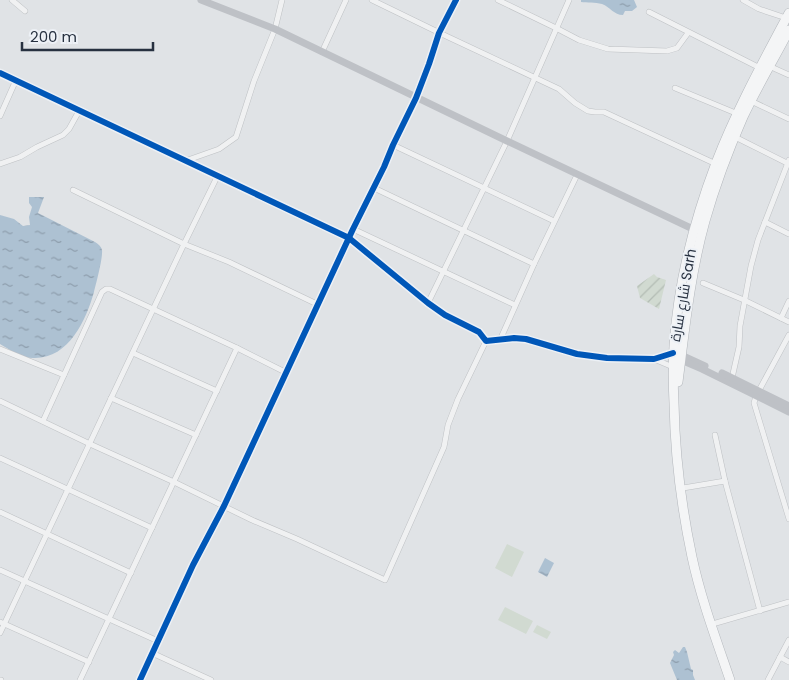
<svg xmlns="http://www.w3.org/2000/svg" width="789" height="680" font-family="Poppins,Cairo,sans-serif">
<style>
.garden{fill:url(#garden-furrows)}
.pitch{fill:#d1dad1}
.water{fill:url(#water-ripples)}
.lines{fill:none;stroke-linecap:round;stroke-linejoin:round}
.street-casing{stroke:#bec1c4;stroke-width:6}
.highway-casing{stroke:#b2b6bb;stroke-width:10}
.street{stroke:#f0f1f2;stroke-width:5}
.secondary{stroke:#bec1c6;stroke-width:7}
.highway{stroke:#f4f5f6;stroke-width:9}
.cycleway-casing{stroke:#edf1f6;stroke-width:9}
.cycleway{stroke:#0057b8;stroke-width:6}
.labels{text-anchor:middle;stroke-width:4;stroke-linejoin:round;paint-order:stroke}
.street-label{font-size:14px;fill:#273140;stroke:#edf1f6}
</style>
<defs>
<pattern id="garden-furrows" width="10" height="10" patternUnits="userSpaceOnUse" patternTransform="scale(1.25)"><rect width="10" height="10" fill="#d1dad1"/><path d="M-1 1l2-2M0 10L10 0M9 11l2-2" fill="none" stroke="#b3bcb4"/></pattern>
<pattern id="water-ripples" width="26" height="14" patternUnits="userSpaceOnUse" patternTransform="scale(1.25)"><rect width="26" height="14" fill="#adc1d2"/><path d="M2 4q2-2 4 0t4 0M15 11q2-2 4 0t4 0" fill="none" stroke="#8d9dac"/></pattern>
</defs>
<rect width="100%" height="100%" fill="#e0e3e6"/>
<path class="garden" d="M654,274L657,277L666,280L659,309L640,298L637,286Z"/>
<g class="pitch">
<path d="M507,544L524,552L512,577L495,568Z"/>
<path d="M505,607L533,621L526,634L498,620Z"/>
<path d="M537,625L551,632L547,639L533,632Z"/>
</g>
<g class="water">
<path d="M581,0H634L637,7L632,11H625L623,15C614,15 610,7 602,4C595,2 587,3 581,2Z"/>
<path d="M29,197H44L38,213L95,242C98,244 101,246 102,250C103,258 96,284 94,292C86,320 69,358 35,358C23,359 10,350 0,344V215L14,219L23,226L30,225L29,217L32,207L29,203Z"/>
<path d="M545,558L554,563L547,577L538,572Z"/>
<path d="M683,647H685L687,652L691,669L693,670V675L695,680H677L670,663L674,655L673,652L675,650L679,653Z"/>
</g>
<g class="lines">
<g class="street-casing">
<g id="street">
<path d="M12,0L25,11"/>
<path d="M372,0L446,36L559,89L575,103L588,111L595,112H604L716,164"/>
<path d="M498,0L556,28L579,40L608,49L667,51L677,48L688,33"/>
<path d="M743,0L759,9L786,18"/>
<path d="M649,12L760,68"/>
<path d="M322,52L346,0"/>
<path d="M769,66L789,75"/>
<path d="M0,73L349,238L428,303L445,315L479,332L486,341L514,338L526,339L577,354L607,358L654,359L673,353"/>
<path d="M675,88L738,114"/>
<path d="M751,101L789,119"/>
<path d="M0,116L16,80"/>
<path d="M735,137L789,164"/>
<path d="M393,145L554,221"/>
<path d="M185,161L219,149L236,137L254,81L275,29L282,0"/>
<path d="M0,164L20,157L37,147L63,135L69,129L79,111"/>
<path d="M374,188L534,264"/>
<path d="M73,190L184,244L229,262L319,305"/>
<path d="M765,222L789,234"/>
<path d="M353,229L515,305"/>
<path d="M703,283L744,300L789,322"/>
<path d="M428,303L507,141L569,0"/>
<path d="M781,318L789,301"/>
<path d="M789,335L756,396L754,403L789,519"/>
<path d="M500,340L534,264L577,175"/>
<path d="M0,349L64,375"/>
<path d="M133,353L217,391"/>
<path d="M654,359L673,367"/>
<path d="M732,378L739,347L740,326L751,266L758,240L789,160"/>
<path d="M111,398L196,435"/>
<path d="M0,401L90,444L174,482L252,520L297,539L385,580L444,447L448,425L458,399L486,341"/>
<path d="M43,421L102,292L106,289H110L237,348L287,373"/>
<path d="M715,435L725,481L760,611"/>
<path d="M0,458L152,528"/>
<path d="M683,488L725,481"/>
<path d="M0,512L131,573"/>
<path d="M0,570L158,641"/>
<path d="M0,622L89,662"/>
<path d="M716,623L789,602"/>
<path d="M0,633L184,244L217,177"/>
<path d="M152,653L211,680"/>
<path d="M780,657L789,662"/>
<path d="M0,680H1"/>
<path d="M80,680L237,348"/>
<path d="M140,680L193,565L224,506L353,229L384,167L393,145L416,98L429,64L439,33L456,0"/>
<path d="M768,680L789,640"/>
</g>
</g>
<g class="highway-casing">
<g id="highway">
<path d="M678,382C685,327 690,275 705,221C715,186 728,151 743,117C757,87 774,59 789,30"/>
<path d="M730,680C716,639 701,599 692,557C681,505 675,456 674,403C673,384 673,365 674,346C678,284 694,221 716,163C736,111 763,62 789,13"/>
</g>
</g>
<use href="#street" class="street"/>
<g class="secondary">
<path d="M201,0L275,29L507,141L695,230"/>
<path d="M681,355L705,366"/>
<path d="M681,360L702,369L789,412"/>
<path d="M722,373L789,406"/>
</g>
<use href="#highway" class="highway"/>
<g class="cycleway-casing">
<g id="cycleway">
<path d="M0,73L349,238L428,303L445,315L479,332L486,341L514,338L526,339L577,354L607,358L654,359L673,353"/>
<path d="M140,680L193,565L224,506L353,229L384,167L393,145L416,98L429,64L439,33L456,0"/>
</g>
</g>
<use href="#cycleway" class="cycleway"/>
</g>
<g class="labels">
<g class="street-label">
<text transform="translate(683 295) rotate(-80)" y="5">شارع سارة Sarh</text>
</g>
</g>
<path d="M22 42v8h131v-8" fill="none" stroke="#273140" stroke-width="2.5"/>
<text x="30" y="42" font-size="15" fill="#273140" stroke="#edf1f6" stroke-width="4" paint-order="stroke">200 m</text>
</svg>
